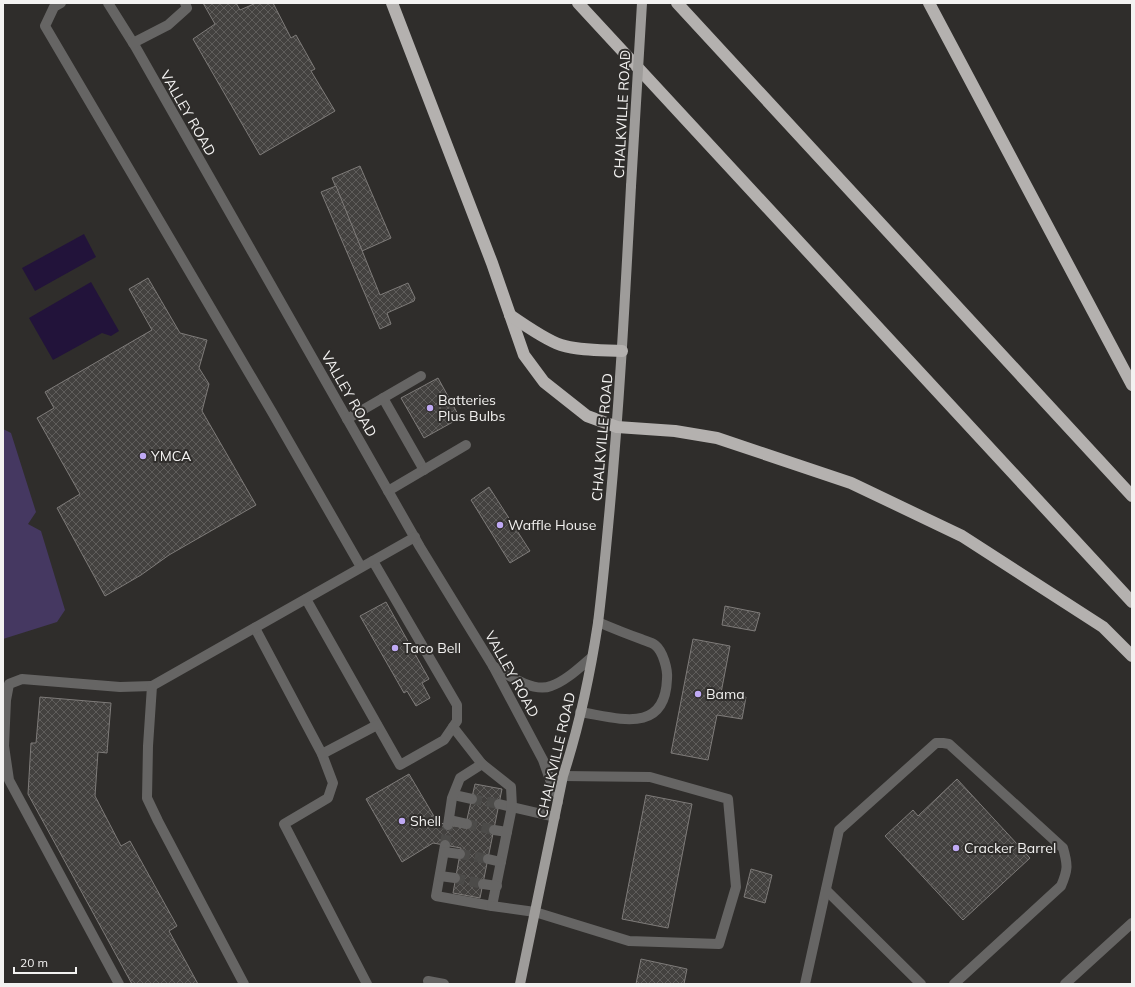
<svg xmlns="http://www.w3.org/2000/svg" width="1135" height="987" font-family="Mulish,sans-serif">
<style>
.pitch{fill:#453861}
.water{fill:#22133a}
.building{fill:url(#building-cross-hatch);stroke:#7e7b79}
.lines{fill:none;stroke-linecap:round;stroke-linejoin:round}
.minor-tunnel{stroke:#4c4b49;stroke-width:10;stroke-dasharray:10 5;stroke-linecap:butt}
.minor{stroke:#666564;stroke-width:10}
.major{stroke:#9e9c9a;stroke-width:10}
.highway{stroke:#b4b1af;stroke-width:12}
.major-bridge{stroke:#9e9c9a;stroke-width:10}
.poi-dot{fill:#bfa9f4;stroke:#2f2d2b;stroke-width:1.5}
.labels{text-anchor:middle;stroke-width:4;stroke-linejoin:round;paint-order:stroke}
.street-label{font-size:14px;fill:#f3f2f1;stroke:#2f2d2b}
.poi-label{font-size:14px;fill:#f3f2f1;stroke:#2f2d2b;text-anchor:start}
</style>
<defs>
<pattern id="building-cross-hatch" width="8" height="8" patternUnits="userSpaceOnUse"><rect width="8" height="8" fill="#43413f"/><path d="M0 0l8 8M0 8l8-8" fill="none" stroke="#5f5d5b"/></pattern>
</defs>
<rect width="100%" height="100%" fill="#2f2d2b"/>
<path class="pitch" d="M3,429L11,433L36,512L28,524L41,531L65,610L57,622L3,639Z"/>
<g class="water">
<path d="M84,234L96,257L35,291L22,268Z"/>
<path d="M91,282L119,331L111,336L102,333L53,360L29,318Z"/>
</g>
<g class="building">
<path d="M203,3H236L240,10L256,3H273L291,38L296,35L315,69L311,71L335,111L260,155L193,39L215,24Z"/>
<path d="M360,166L391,238L362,251L332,178Z"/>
<path d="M336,186L380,295L408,283L415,298L414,301L387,313L391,324L380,329L321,192Z"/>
<path d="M148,278L180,333L207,340L199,368L209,384L202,411L256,505L169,555L141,575L105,596L57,508L80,494L37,418L54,408L45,392L152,330L129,289Z"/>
<path d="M438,378L460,418L424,438L401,398Z"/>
<path d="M489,487L530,551L510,563L471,500Z"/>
<path d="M386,602L429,679L422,683L430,698L416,706L407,691L404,693L360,616Z"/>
<path d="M725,606L760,613L755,631L722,625Z"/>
<path d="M693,639L730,646L721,693L746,697L742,719L717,715L708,760L671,753Z"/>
<path d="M40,697L111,703L107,753L98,752L95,796L121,846L130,841L177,926L169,931L198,984H132L28,794L31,743H36Z"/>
<path d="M409,774L435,818V822L465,828L475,784L502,789L480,898L453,893L461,848L433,843L402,862L366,799Z"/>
<path d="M957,779L1030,858L963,920L885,836L913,810L918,816Z"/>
<path d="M646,795L692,804L668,928L622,919Z"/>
<path d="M751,869L772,875L765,903L744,897Z"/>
<path d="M641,959L687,969L684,984H636Z"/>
</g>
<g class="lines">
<g class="minor-tunnel">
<path d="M472,799L499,804"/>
<path d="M467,824L494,830"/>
<path d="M445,845L448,825"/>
<path d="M460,854L488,859"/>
<path d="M455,878L483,884"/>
</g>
<g class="minor">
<path d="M61,3L54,7L45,26L272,412L361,567"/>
<path d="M108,3L135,46L420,547L493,666L543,760L558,802"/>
<path d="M133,43L168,25L187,8L185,3"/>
<path d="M383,398L424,470"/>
<path d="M347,419L421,376"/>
<path d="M388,491L466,445"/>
<path d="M306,599L400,765L444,740L457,721V705L373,561"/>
<path d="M255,628L322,754L333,783L328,798L284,824L367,984"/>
<path d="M493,666C508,675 533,693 551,686C566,681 580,667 592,657"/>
<path d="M580,712C618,718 665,735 667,679C668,670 663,651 655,645C651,642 645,641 641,639C627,634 612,628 598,622"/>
<path d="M322,754L377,725"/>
<path d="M454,795L472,799"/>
<path d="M499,804L555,817"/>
<path d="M449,820L467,824"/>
<path d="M448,825L452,798L460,778L482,764"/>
<path d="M494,830L507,832"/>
<path d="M445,845L436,896L492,906L512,807L511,787L482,764L453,727"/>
<path d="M444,852L460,854"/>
<path d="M488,859L501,862"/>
<path d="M440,876L455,878"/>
<path d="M483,884L497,886"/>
<path d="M826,890L921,984"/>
<path d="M492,906L535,912L629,941L719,944L736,887L728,799L650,777L563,776"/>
<path d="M428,981L444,984"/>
<path d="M119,984L9,780L4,746L6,700L9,684L22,679L120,687L152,686"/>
<path d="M244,984L158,821L147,798L148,746L152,686L415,537"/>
<path d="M805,984L839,830L936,743H943L949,744L1063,848C1068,865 1068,870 1061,886L954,984"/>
<path d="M1065,984L1132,923"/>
</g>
<path class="major" d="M520,984L563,776C579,727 590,675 598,623C602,591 605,559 608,527C619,413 625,300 631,186"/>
<g class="highway">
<path d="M392,3L492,263L524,355L544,382L587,416L617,427L675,431L717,438L851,483L962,536L1103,627L1132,656"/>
<path d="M578,3L1132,602"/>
<path d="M677,3L1132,496"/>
<path d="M929,3L1132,385"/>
<path d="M510,315C523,324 546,340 561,345C580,351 602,350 622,351"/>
</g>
<path class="major-bridge" d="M631,186L642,3"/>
</g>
<g class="poi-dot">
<circle cx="430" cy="408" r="4"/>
<circle cx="143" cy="456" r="4"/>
<circle cx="500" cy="525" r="4"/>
<circle cx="395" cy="648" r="4"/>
<circle cx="698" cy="694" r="4"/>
<circle cx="402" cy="821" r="4"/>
<circle cx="956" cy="848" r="4"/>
</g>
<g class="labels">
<g class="street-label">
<text transform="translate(188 113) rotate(60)" y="5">VALLEY ROAD</text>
<text transform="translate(622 114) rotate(-87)" y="5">CHALKVILLE ROAD</text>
<text transform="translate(349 394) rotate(60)" y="5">VALLEY ROAD</text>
<text transform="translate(602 437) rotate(-85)" y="5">CHALKVILLE ROAD</text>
<text transform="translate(512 674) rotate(61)" y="5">VALLEY ROAD</text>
<text transform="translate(556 755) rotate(-77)" y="5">CHALKVILLE ROAD</text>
</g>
<g class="poi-label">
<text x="438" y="405">Batteries<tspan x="438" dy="16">Plus Bulbs</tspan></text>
<text x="151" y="461">YMCA</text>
<text x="508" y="530">Waffle House</text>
<text x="403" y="653">Taco Bell</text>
<text x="706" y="699">Bama</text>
<text x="410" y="826">Shell</text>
<text x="964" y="853">Cracker Barrel</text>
</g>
</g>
<rect width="1135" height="987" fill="none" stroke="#f3f2f1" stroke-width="8"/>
<path d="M14 967v6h62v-6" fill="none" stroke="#f3f2f1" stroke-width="2"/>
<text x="20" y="967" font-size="12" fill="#f3f2f1" stroke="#2f2d2b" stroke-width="3" paint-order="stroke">20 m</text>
</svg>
